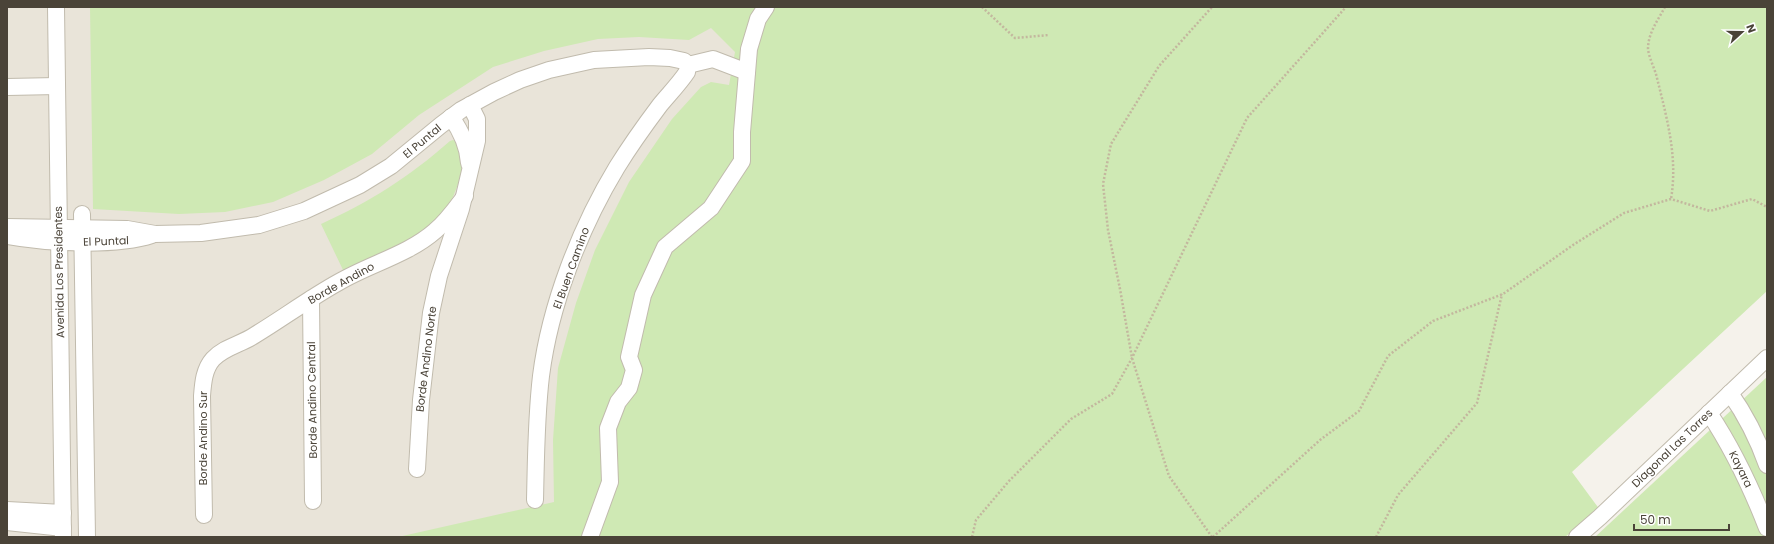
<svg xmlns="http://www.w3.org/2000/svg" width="1774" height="544" font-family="Poppins,sans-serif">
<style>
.residential{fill:#e9e4d9}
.green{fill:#cfe9b4}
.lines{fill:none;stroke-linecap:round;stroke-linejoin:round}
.minor-casing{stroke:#c1bbad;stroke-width:18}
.path{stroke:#c3b79e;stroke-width:2.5;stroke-dasharray:2 2;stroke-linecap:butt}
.minor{stroke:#fff;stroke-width:16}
.labels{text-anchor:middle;stroke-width:3;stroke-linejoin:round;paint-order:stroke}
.street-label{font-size:11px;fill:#4a4338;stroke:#fff}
</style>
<rect width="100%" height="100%" fill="#f5f2eb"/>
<path class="residential" d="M7,7H1223L593,537H7Z"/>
<g class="green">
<path d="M90,7H1767V291L1572,472L1600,510L1565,537H398L554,502L553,440L558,368L576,303L595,250L629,182L672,119L701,87L711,82L729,85L735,52L711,28L689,40L639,37L598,39L544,51L493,67L419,115L372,154L324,180L273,202L225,212L179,214L93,209Z"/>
<path d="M453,140L456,141L463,162L460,179L453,197L440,216L421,234L344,272L321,224C370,202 409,177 450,141Z"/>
<path d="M1767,377V537H1595Z"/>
</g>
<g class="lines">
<g class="minor-casing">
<g id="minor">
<path d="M56,7L63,537"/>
<path d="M688,65L713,59L747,72"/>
<path d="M7,87L57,86"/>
<path d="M451,117C461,131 468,146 469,163"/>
<path d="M82,214L87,537"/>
<path d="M7,227L127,229L155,234L201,233L259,225L304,211L360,185L391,166L441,125L461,110L494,92L520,80L549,70L594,60L649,57L670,58L684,61L688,65"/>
<path d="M7,236C45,243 116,247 152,235"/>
<path d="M311,299L313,501"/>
<path d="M1730,393C1747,417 1757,437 1767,465"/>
<path d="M1709,413C1733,449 1751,487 1767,528"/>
<path d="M417,469L421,400L431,313L439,276L461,209L477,141V119L470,105"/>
<path d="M535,500C536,459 536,418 541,376C550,305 580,228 617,167C630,146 645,125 660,105C669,94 679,84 687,72L688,65"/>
<path d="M7,510L63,513"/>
<path d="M204,515L202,396C203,383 204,369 213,359C224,347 242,344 255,335C283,318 310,298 339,282C370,264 409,254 435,231C447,221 456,208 465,196"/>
<path d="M7,522L63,528"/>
<path d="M590,537L610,482L608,428L618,402L629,388L634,370L629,357L643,295L665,247L711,208L742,161V132L749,49L758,19L766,7"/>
<path d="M1577,537L1600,517L1767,358"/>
</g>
</g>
<g class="path">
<path d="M982,7L1015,38L1049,35"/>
<path d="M1665,7C1658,20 1648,33 1648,49C1649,58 1655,69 1657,78C1667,119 1678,157 1671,199"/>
<path d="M972,537L976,520L1009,481L1071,419L1112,394L1132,358L1247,118L1346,7"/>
<path d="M1212,537L1169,476L1132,358L1120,289L1108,230L1103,184L1111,144L1159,66L1212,7"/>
<path d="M1213,537L1320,440L1359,411L1388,356L1433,321L1503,294L1573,245L1624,213L1671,199L1710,211L1752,199L1767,207"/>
<path d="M1376,537L1398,495L1477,403L1502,294"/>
</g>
<use href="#minor" class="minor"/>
</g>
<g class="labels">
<g class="street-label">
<text transform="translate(422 141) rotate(-40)" y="4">El Puntal</text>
<text transform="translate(106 241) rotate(-2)" y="4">El Puntal</text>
<text transform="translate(571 268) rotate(-70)" y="4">El Buen Camino</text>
<text transform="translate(59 272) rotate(-91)" y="4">Avenida Los Presidentes</text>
<text transform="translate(341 283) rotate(-29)" y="4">Borde Andino</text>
<text transform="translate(426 359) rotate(-83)" y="4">Borde Andino Norte</text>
<text transform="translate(312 400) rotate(-91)" y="4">Borde Andino Central</text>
<text transform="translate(203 438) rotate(-90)" y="4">Borde Andino Sur</text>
<text transform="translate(1672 448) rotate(-44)" y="4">Diagonal Las Torres</text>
<text transform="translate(1741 469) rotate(64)" y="4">Kayara</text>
</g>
</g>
<rect width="1774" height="544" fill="none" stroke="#4a4338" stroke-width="16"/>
<g transform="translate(1742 32) rotate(69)" stroke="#ffffff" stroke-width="3" paint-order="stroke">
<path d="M0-3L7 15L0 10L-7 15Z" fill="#4a4338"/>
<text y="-6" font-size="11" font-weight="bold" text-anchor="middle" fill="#4a4338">N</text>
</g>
<path d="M1634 524v6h95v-6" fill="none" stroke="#4a4338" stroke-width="2"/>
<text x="1640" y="524" font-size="12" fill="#4a4338" stroke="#ffffff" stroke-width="3" paint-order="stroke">50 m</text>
</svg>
